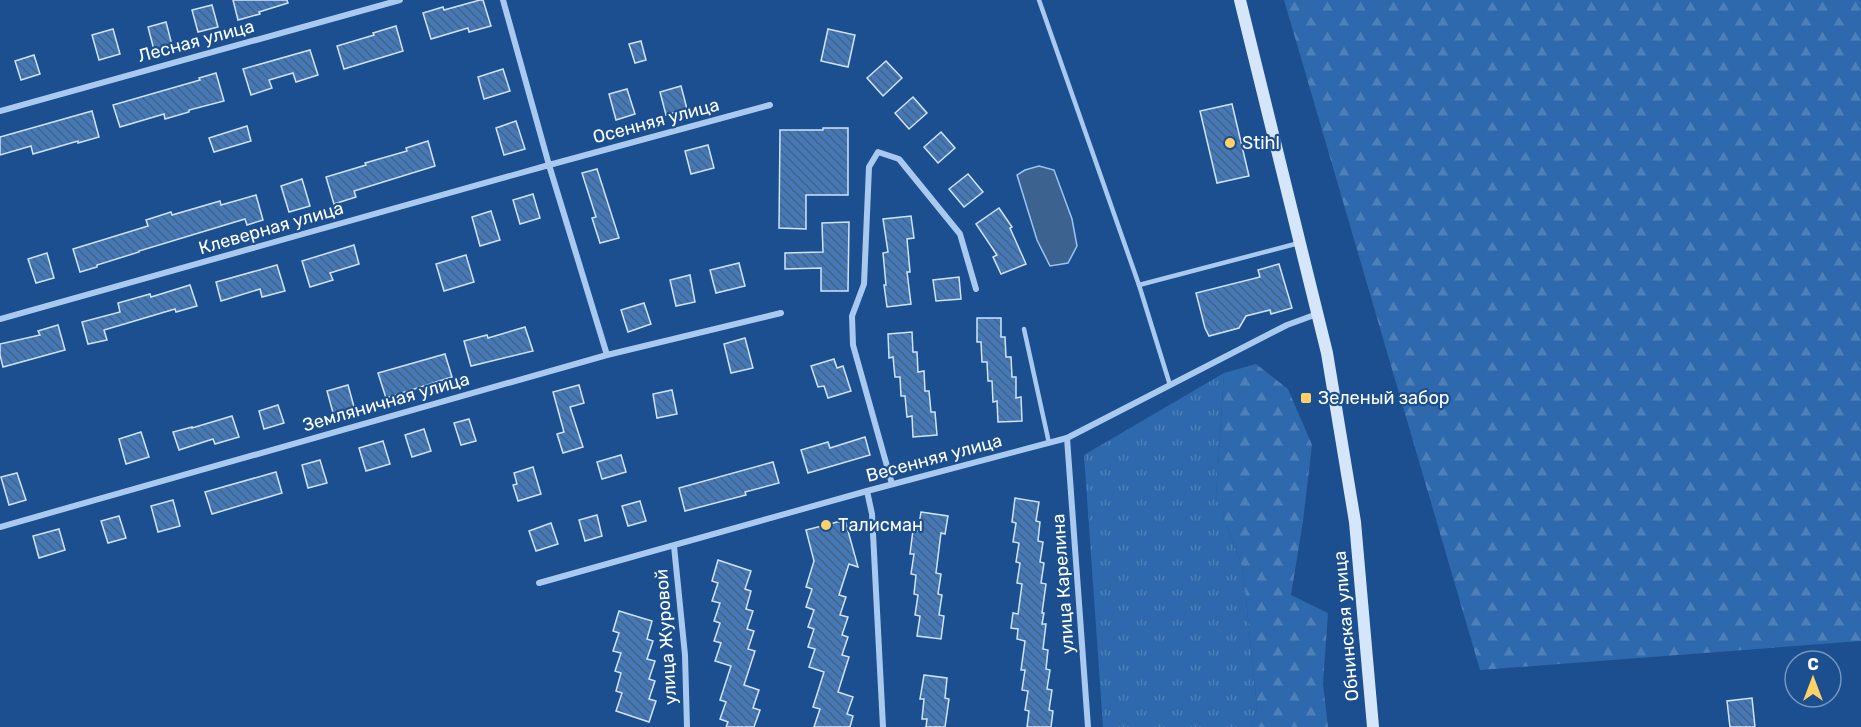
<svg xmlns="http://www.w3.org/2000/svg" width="1861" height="727" font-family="Rubik,sans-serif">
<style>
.grass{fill:url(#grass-tufts)}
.forest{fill:url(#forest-firs)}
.water{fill:#3c6290;stroke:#9cc4f0;stroke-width:1.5}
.building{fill:url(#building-back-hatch);stroke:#cfe3fa;stroke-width:1.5}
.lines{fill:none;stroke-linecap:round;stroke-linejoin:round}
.lane{stroke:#a9c9ee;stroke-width:4.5}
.street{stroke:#a9c9ee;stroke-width:6}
.secondary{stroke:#d6e6fa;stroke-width:12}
.poi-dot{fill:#ffd166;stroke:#1b4f8f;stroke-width:2}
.labels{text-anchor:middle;stroke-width:4.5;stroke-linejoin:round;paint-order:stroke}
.street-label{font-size:18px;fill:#fff;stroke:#1b4f8f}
.poi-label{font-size:18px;fill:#fff;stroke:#1b4f8f;text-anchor:start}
</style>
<defs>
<pattern id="grass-tufts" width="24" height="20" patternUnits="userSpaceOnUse" patternTransform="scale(1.5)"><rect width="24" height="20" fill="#2e69ad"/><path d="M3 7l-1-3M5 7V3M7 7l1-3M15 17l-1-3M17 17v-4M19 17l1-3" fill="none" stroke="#4d80b9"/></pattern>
<pattern id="forest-firs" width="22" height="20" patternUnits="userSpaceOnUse" patternTransform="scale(1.5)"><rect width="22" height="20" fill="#2e69ad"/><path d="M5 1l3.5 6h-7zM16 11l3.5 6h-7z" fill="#4d80b9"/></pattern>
<pattern id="building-back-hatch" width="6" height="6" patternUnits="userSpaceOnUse" patternTransform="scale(1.5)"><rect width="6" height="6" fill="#4478b7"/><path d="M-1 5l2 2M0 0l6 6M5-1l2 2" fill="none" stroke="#486282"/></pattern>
</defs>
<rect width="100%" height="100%" fill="#1b4f8f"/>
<path class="grass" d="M1224,373L1216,497L1243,569L1257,708L1251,727H1103L1084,455Z"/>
<g class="forest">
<path d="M1284,0H1861V641L1480,670Z"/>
<path d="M1256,364L1288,389L1312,445L1303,521L1291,595L1328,613L1323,684L1328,727H1251L1257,708L1243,569L1216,497L1224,373Z"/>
</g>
<path class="water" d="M1039,166L1054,170L1072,219L1077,246L1068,263L1050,266L1037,240L1017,175L1025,170Z"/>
<g class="building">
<path d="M233,0H287L288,3L259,12L260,14L238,20Z"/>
<path d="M480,0H483L491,26L469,32L468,28L431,39L423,13L443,7L444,10Z"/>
<path d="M212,5L218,27L198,32L192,10Z"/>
<path d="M166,22L172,45L154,50L148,27Z"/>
<path d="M396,26L403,51L344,69L337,46L374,35L373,33Z"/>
<path d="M113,29L120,54L99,60L92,35Z"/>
<path d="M828,29L855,35L848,67L821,61Z"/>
<path d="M641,41L646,60L635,63L629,44Z"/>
<path d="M310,50L318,75L296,82L293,73L269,80L272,88L251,95L243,69Z"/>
<path d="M34,55L40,74L21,80L15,61Z"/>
<path d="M886,61L902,78L883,96L867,78Z"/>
<path d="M503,69L510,91L484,99L478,77Z"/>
<path d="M216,73L224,101L189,110V112L165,119L164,114L120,127L113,105L200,80L199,78Z"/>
<path d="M681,86L687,109L666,115L660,92Z"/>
<path d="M627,89L635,114L616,120L609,94Z"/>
<path d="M913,97L927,113L909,129L895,113Z"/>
<path d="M1232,104L1249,176L1217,183L1200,111Z"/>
<path d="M92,111L99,137L78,143V141L33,154L31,146L0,155V137Z"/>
<path d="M516,121L525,149L504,155L496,128Z"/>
<path d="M247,126L251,141L214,152L209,138Z"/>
<path d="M823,128H848V195H806V229L779,228L780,130H823Z"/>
<path d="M941,132L955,148L938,163L924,147Z"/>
<path d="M428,141L435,166L354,191L356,197L334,204L326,177L366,165L365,163L407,151L406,148Z"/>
<path d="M708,145L714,168L691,174L685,151Z"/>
<path d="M597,169L619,238L600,243L592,218L596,217L582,173Z"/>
<path d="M968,174L983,192L964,207L949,189Z"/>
<path d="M302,179L310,206L289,212L281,186Z"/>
<path d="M533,194L540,218L520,224L513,200Z"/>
<path d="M256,195L263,220L247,225L245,219L139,251V252L97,265V267L80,272L73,249L148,226L146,220L171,212L172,215L220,201L221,205Z"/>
<path d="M999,208L1012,227L1010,228L1026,264L1001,274L993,257L997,255L976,224Z"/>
<path d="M491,211L500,240L480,246L472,217Z"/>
<path d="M911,216L914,238L907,239L910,272H907L911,304L887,307L884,285H886L883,253L888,252L883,219Z"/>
<path d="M849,222L848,291H821V268L785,269V253L823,252L822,223Z"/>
<path d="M354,245L359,264L330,273L333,280L310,287L302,261Z"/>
<path d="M47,253L54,278L36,283L28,259Z"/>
<path d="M466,255L474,282L444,291L436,264Z"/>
<path d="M739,263L745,286L716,293L710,270Z"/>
<path d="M1279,264L1292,308L1271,314L1270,310L1246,316L1239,328L1209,336L1205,328L1196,293L1260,277L1258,270Z"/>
<path d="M277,265L285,291L262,297L260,289L221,301L216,282Z"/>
<path d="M690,275L695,302L676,306L670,280Z"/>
<path d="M959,277L961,299L936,301L933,280Z"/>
<path d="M190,285L197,306L176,312L175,309L104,330L107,340L88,344L82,322L120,312L118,303L150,294L151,297Z"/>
<path d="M644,303L651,324L628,332L621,310Z"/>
<path d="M977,318H1001V337H1005L1006,357H1011L1012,377H1016V398L1021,397L1022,421L998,422L997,401L993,402L992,381H988L987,362H982L981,342H977Z"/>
<path d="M58,325L65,350L3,367L0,355V344L40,335L38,331Z"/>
<path d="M525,327L533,351L471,366L464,341L487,335L488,338Z"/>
<path d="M912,332L913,352H917L918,372L924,371L925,391H929L931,412H935L937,435L913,437L912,416L907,417L905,396H901L900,377H895L893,357L889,358L888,334Z"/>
<path d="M745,338L753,368L731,373L724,344Z"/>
<path d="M445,354L452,377L386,398L378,373Z"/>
<path d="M834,359L837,368L843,366L851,391L828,398L824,386L818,387L811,366Z"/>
<path d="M348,385L356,414L335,420L327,391Z"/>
<path d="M579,385L584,403L570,407L583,447L563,453L557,434L564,432L553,392Z"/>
<path d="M672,390L677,414L657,418L653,394Z"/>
<path d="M278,405L284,423L264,429L259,411Z"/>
<path d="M232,416L239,437L215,444L213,439L179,450L173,432L192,427V428Z"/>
<path d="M469,419L476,441L461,445L454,423Z"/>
<path d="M424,429L431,451L412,457L405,435Z"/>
<path d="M141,432L149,457L126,464L119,439Z"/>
<path d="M865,437L870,455L808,473L801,450L828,442L830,448Z"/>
<path d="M383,441L390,464L366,471L359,448Z"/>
<path d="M621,455L626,472L602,479L597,462Z"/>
<path d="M320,460L327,483L308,488L302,465Z"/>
<path d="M773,462L779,483L745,492L746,495L685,511L679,488Z"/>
<path d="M533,467L541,494L518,501L513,485L517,484L514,473Z"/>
<path d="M276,472L282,493L212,514L205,492Z"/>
<path d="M17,473L26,500L9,505L1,477Z"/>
<path d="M1015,498L1039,502L1036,521L1040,522L1038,541L1043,542L1040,562L1044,563L1041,583L1046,584L1042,613H1044L1042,624H1046L1043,649L1048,650L1046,669L1050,670L1047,689L1052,690L1049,710L1053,711L1051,727H1027L1029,711L1025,710L1028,691L1022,690L1025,670H1021L1025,641L1017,639L1018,629L1011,628L1013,613L1018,614L1022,584L1017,583L1020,563L1016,562L1019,543L1013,542L1016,523L1012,522Z"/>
<path d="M173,500L180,526L158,532L151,506Z"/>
<path d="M640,501L646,521L628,526L622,506Z"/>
<path d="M921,512L948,516L945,534L941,533L936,573L941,574L938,594L942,595L939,615L944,616L941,639L917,636L920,616L915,615L918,595L914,594L916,575L911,574L914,554H910L913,530L918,531Z"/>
<path d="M597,515L602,536L585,541L579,520Z"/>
<path d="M119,516L126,538L108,543L101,521Z"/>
<path d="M845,520L858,567L849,564L839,595L846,597L840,615L848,617L842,635L848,637L842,655L849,657L838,692L853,697L847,714L853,716L850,727H814L820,709L813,707L824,672L809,667L815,649L808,647L814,629L808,627L814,610L806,607L812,589L806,587L814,561L806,530Z"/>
<path d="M551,523L558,544L536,551L529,531Z"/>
<path d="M59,529L65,550L39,558L33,536Z"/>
<path d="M718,560L751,571L745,589L751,591L746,609L753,611L747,629L754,631L748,649L755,651L744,685L759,690L753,708L760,710L754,727H726L728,722L720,719L726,702L720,700L731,666L715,661L721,643L714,641L720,623L714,621L720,603L712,601L718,583L712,581Z"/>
<path d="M619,611L652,621L647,639L653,641L647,659L655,661L649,679L655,681L649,699L656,701L649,722L616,711L622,693L616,691L621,673L615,671L621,653L613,651L619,633L613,631Z"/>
<path d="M924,675L947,678L945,698L949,699L945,727H926L927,719H922L924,699H920Z"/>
<path d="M1752,698L1755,727H1730L1727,701Z"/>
</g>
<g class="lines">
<g class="lane">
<path d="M1039,0L1139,285L1170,385"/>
<path d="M1139,285L1299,243"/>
<path d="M1024,329L1049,443"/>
</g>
<g class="street">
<path d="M503,0L549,165L607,355"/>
<path d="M0,111L400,0"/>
<path d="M0,319L549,165L770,105"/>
<path d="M1067,438L1088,727"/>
<path d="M892,484L853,345L852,316L864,284L869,167L878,152L899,159L960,234L976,289"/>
<path d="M867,491L872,514L883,727"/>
<path d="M0,527L607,355L781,313"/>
<path d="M674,546L685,655L687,727"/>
<path d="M539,583L867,491L1067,438L1287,325L1317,314"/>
</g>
<path class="secondary" d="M1240,0L1327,353L1355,522L1373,727"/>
</g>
<g class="poi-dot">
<circle cx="1230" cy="143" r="6"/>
<rect x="1300" y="392" width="12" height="12" rx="3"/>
<circle cx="826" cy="525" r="6"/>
</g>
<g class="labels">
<g class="street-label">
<text transform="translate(196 41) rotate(-15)" y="6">Лесная улица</text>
<text transform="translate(656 121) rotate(-15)" y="6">Осенняя улица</text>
<text transform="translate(271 228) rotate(-16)" y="6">Клеверная улица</text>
<text transform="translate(386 402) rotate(-16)" y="6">Земляничная улица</text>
<text transform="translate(934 458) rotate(-15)" y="6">Весенняя улица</text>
<text transform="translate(1063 584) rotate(-94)" y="6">улица Карелина</text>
<text transform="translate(1346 626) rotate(-95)" y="6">Обнинская улица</text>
<text transform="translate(666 637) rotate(-94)" y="6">улица Журовой</text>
</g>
<g class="poi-label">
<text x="1242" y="149">Stihl</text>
<text x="1318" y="404">Зеленый забор</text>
<text x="838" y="531">Талисман</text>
</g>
</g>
<g transform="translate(1813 679)"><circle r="28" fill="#1b4f8f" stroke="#7695bc" stroke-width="1.5"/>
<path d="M0-4.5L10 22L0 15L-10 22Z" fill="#ffd166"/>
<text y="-9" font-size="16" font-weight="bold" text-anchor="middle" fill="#ffffff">С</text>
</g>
</svg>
